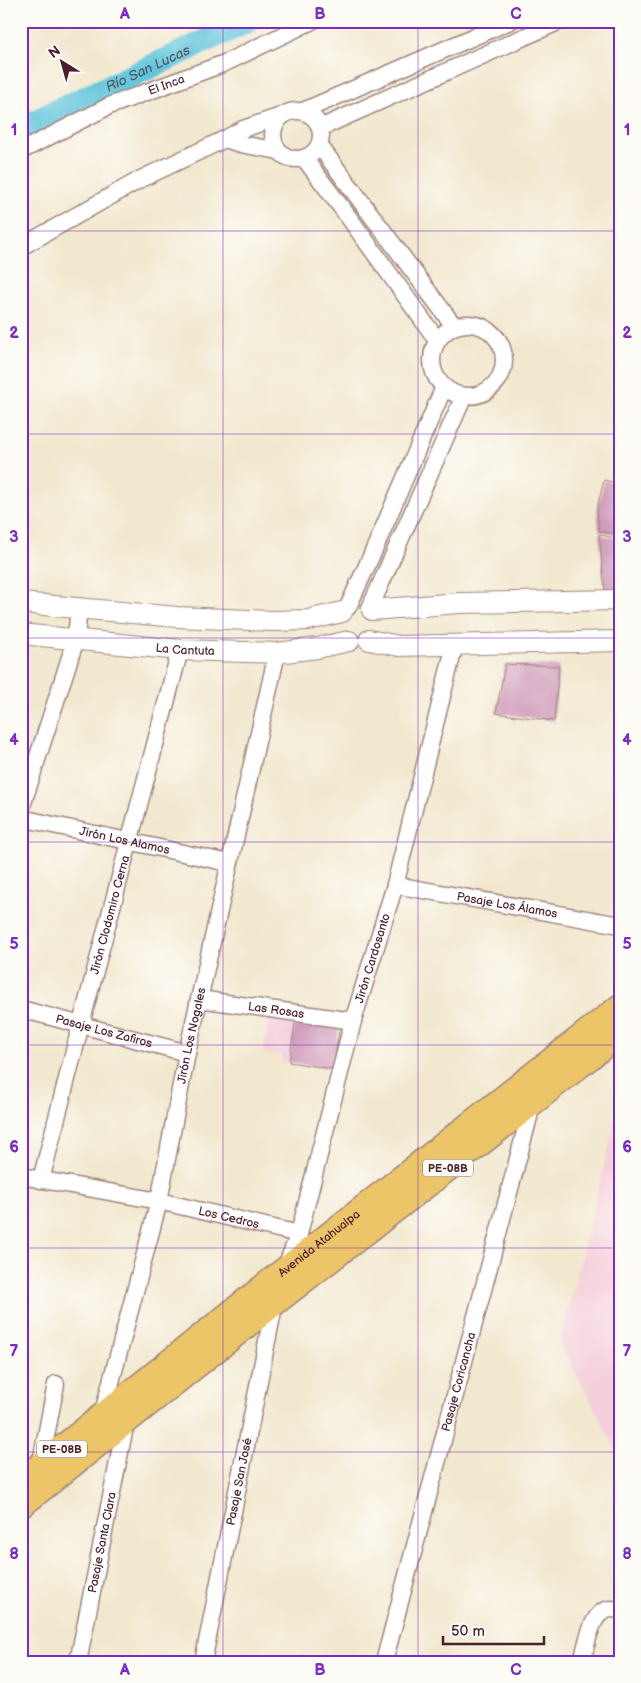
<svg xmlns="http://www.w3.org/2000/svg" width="641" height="1683" font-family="'Balsamiq Sans',sans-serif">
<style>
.built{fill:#f5cfdb}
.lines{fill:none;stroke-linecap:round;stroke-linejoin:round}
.river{stroke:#5ec4dc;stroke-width:24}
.building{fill:#cf9ab9}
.minor-casing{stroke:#9e847d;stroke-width:19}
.tertiary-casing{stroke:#9e847d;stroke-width:22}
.primary-casing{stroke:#9e847d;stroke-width:28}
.minor{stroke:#fff;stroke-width:16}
.tertiary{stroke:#fff;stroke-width:20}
.primary{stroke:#ecc569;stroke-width:25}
.grid{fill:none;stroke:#7b2cbf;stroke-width:1;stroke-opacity:0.55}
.labels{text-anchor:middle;stroke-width:4;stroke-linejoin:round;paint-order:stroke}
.shield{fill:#fdfcf7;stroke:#806168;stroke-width:1}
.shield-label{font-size:11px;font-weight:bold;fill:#4a1f2b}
.street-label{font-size:12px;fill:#4a1f2b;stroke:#fdfcf7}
.water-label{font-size:14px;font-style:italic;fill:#515969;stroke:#fdfcf7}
.neatline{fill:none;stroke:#7b2cbf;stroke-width:2}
.grid-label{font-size:16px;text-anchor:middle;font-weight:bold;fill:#7b2cbf}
</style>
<rect width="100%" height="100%" fill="#fdfcf7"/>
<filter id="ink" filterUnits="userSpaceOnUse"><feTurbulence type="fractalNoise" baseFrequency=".02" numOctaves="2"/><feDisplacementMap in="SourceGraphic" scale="10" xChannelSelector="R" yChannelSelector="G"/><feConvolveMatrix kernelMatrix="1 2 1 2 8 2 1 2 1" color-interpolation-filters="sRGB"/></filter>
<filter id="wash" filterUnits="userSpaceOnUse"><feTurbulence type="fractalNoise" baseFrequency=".0096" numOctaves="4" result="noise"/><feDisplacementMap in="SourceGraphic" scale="20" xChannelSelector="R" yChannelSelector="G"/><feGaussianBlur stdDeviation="1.12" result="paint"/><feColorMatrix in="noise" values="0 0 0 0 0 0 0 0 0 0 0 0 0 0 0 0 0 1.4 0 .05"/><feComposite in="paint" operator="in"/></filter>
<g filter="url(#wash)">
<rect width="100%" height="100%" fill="#f2e8cf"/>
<g class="built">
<path d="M270,1014L340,1025L333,1069L281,1061L282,1056L263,1053Z"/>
<path d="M620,1102V1457L560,1343Z"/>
</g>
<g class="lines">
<path class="river" id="s1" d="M21,130L46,116L248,21"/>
</g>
<g id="blocks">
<g class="building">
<path d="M604,480L620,484V535L599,531L597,508Z"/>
<path d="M599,534L620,540V590L605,591Z"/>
<path d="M505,664L559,666L554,721L496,713Z"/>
<path d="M296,1018L340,1025L333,1069L289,1062Z"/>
</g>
</g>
</g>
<g filter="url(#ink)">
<use href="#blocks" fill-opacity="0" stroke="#9e847d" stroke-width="1"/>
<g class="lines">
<g class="minor-casing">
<g id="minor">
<path d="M303,111L510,21"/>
<circle cx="297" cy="135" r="24"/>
<path d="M320,128L560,21"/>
<path d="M225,139L240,144L279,151"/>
<path d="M319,145L454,326"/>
<path id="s2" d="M21,151L109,106L225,63L312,21"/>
<path d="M304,158L350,219L437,340"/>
<path d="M21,247L141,179L225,139L243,129L284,115"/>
<circle cx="468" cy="360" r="36"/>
<path d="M348,607L374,550L444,387"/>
<path d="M370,608L464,396"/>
<path d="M21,809L76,639L79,607"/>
<path id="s3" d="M21,818L229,863"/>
<path id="s4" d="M395,885L620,925"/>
<path id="s5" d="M199,999L353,1021"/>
<path id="s6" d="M21,1009L187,1053"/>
<path id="s7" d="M21,1176L159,1201L299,1234"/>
<path id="s8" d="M41,1180L81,1024L180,650"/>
<path id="s9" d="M286,1266L299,1234L353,1021L395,885L455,644"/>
<path id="s10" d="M102,1416L159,1201L187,1053L277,653"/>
<path d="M40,1467L56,1384"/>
<path id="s11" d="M78,1662L126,1422"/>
<path id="s12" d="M203,1662L275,1301"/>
<path id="s13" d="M384,1662L533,1102"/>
<path d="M582,1662C587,1644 592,1599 620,1611"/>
</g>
</g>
<g class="tertiary-casing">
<g id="tertiary">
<path d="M21,603L177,617L273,621L308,620L342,612"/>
<path d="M372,610L459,603L620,600"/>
<path id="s14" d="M21,634L180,650L277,653L317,648L349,641"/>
<path d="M369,640L399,646L620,641"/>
</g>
</g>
<g class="primary-casing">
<g id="primary">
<path id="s15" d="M21,1481L285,1270L620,1007"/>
<path d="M21,1505L274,1303L533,1102L620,1033"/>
</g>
</g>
<use href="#minor" class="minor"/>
<use href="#tertiary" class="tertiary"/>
<use href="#primary" class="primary"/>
</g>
</g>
<path class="grid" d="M223,21V1662M418,21V1662M21,231H620M21,434H620M21,638H620M21,842H620M21,1045H620M21,1248H620M21,1452H620"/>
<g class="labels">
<g class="shield">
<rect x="423" y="1159.5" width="50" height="17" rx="4"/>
<rect x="37" y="1440.5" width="50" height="17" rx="4"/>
</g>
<g class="shield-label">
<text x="448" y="1172">PE-08B</text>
<text x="62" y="1453">PE-08B</text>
</g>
<g class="street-label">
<text dy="4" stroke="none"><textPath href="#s2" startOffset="160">El Inca</textPath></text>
<text dy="4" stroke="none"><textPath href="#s14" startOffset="165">La Cantuta</textPath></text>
<text dy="4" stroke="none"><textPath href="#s3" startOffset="106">Jirón Los Alamos</textPath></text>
<text dy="4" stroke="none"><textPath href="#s4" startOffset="114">Pasaje Los Álamos</textPath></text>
<text dy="4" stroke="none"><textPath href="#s8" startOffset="274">Jirón Clodomiro Cerna</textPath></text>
<text dy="4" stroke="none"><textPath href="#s9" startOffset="320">Jirón Cardosanto</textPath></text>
<text dy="4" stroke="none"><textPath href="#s5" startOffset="78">Las Rosas</textPath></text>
<text dy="4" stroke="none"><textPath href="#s6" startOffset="86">Pasaje Los Zafiros</textPath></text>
<text dy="4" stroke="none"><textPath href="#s10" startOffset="391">Jirón Los Nogales</textPath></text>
<text dy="4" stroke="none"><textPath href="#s7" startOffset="212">Los Cedros</textPath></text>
<text dy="4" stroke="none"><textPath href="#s15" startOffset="381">Avenida Atahualpa</textPath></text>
<text dy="4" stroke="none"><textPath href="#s13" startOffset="290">Pasaje Coricancha</textPath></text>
<text dy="4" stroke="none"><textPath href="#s12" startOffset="184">Pasaje San José</textPath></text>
<text dy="4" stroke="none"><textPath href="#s11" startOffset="122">Pasaje Santa Clara</textPath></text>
</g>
<g class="water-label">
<text dy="5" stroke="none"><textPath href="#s1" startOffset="141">Río San Lucas</textPath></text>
</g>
</g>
<rect width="641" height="1683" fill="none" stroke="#fdfcf7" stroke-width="55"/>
<g transform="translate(62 62) rotate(323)" stroke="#fdfcf7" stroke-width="4" paint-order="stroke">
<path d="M0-4L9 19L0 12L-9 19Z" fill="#4a1f2b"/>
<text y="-8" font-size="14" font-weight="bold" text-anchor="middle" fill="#4a1f2b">N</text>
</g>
<path d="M443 1636v8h101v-8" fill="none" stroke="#4a1f2b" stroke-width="2.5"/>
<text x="451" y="1636" font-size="15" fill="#4a1f2b" stroke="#fdfcf7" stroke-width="4" paint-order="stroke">50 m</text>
<rect x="28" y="28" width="586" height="1628" class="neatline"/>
<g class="grid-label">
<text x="125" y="19">A</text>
<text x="320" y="19">B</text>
<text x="516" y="19">C</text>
<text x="14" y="135">1</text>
<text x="627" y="135">1</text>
<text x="14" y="338">2</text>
<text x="627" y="338">2</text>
<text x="14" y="542">3</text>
<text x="627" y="542">3</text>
<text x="14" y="745">4</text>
<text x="627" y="745">4</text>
<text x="14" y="949">5</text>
<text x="627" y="949">5</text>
<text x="14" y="1152">6</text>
<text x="627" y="1152">6</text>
<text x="14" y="1356">7</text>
<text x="627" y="1356">7</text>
<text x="14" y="1559">8</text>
<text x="627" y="1559">8</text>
<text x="125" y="1675">A</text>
<text x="320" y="1675">B</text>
<text x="516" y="1675">C</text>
</g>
</svg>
